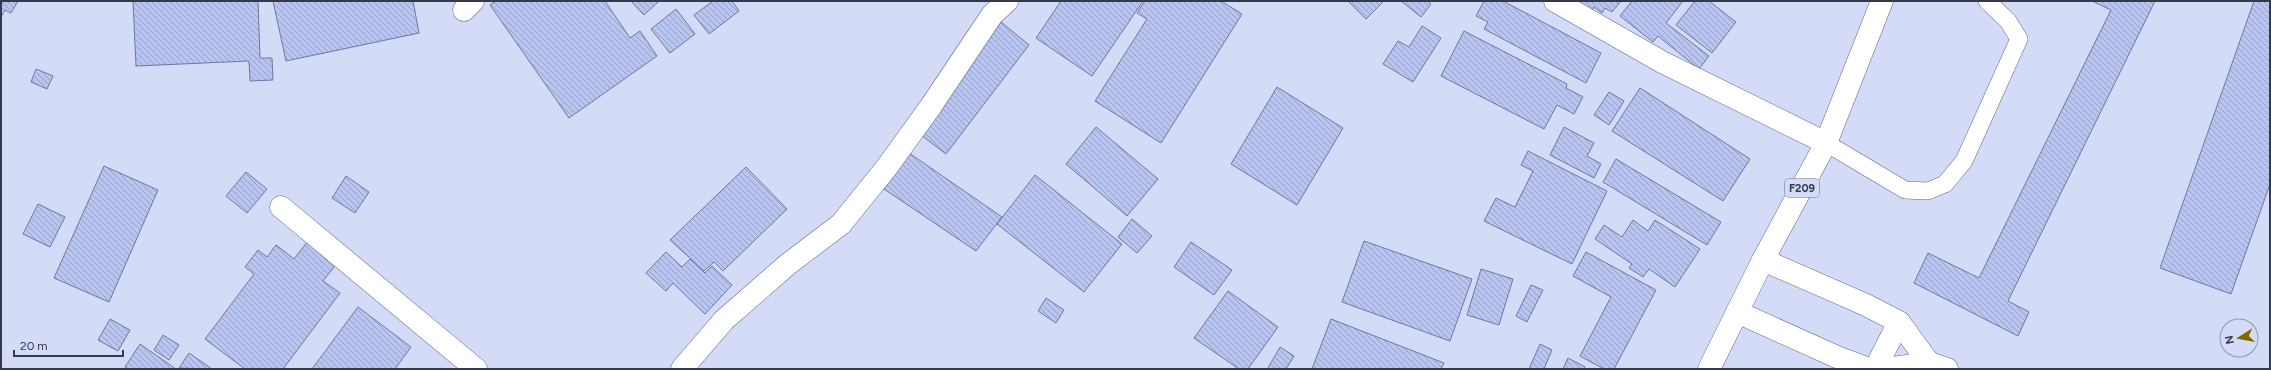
<svg xmlns="http://www.w3.org/2000/svg" width="2271" height="370" font-family="Figtree,sans-serif">
<style>
.building{fill:url(#building-back-hatch);stroke:#6e78a1}
.lines{fill:none;stroke-linecap:round;stroke-linejoin:round}
.lane-casing{stroke:#5e6890;stroke-width:18}
.street-casing{stroke:#5e6890;stroke-width:23}
.primary-casing{stroke:#5e6890;stroke-width:23}
.lane{stroke:#fff;stroke-width:17}
.street{stroke:#fff;stroke-width:22}
.primary{stroke:#fff;stroke-width:22}
.labels{text-anchor:middle;stroke-width:4;stroke-linejoin:round;paint-order:stroke}
.shield{fill:#d4dbf7;stroke:#656a7f;stroke-width:1}
.shield-label{font-size:11px;font-weight:bold;fill:#35394c}
</style>
<defs>
<pattern id="building-back-hatch" width="6" height="6" patternUnits="userSpaceOnUse"><rect width="6" height="6" fill="#b8c4f1"/><path d="M-1 5l2 2M0 0l6 6M5-1l2 2" fill="none" stroke="#96a0c5"/></pattern>
</defs>
<rect width="100%" height="100%" fill="#d4dbf7"/>
<g class="building">
<path d="M1,1H18L11,13L5,10L1,17Z"/>
<path d="M133,1H258L260,58H272L273,80L250,81L249,61L136,66Z"/>
<path d="M273,1H413L419,33L286,61Z"/>
<path d="M496,1H605L630,38L640,31L657,56L569,118L490,5Z"/>
<path d="M631,1H659L644,15Z"/>
<path d="M713,1H732L739,11L709,34L694,15Z"/>
<path d="M1061,1H1143L1092,76L1036,38Z"/>
<path d="M1145,1H1221L1242,14L1161,143L1095,101L1147,19L1137,13Z"/>
<path d="M1348,1H1384L1366,19Z"/>
<path d="M1401,1H1427L1431,4L1421,17Z"/>
<path d="M1484,1H1503L1601,53L1586,83L1484,29L1488,22L1476,16Z"/>
<path d="M1574,1H1621L1612,12L1605,8L1602,13L1594,7L1590,13Z"/>
<path d="M1632,1H1683L1666,23L1709,56L1699,69L1658,36L1653,42L1620,16Z"/>
<path d="M1695,1H1709L1736,22L1712,53L1676,25Z"/>
<path d="M2092,1H2155L2008,301L2029,312L2018,336L1914,283L1928,253L1979,278L2111,10Z"/>
<path d="M2254,1H2270V184L2231,294L2160,268Z"/>
<path d="M676,9L695,34L670,53L651,29Z"/>
<path d="M1001,22L1029,45L946,154L917,132Z"/>
<path d="M1422,26L1441,38L1413,82L1383,64L1398,41L1409,47Z"/>
<path d="M1464,31L1567,84L1566,88L1583,97L1574,114L1557,105L1544,129L1441,76Z"/>
<path d="M36,69L53,76L47,89L31,82Z"/>
<path d="M1277,87L1343,128L1297,205L1231,164Z"/>
<path d="M1640,88L1750,159L1723,201L1612,131Z"/>
<path d="M1609,92L1624,101L1609,125L1594,115Z"/>
<path d="M1096,127L1158,179L1127,216L1066,164Z"/>
<path d="M1564,127L1594,143L1587,156L1601,164L1594,178L1550,155Z"/>
<path d="M1528,151L1607,191L1572,264L1484,221L1496,198L1515,207L1533,171L1521,165Z"/>
<path d="M909,153L1002,217L976,251L884,189Z"/>
<path d="M1616,159L1721,222L1707,245L1603,182Z"/>
<path d="M104,166L158,190L109,302L54,278Z"/>
<path d="M746,167L787,209L723,271L714,262L704,271L670,240Z"/>
<path d="M246,172L267,189L247,213L226,196Z"/>
<path d="M1035,175L1122,244L1084,292L997,224Z"/>
<path d="M346,176L369,192L355,213L332,198Z"/>
<path d="M38,204L65,217L50,247L23,234Z"/>
<path d="M1132,219L1152,236L1137,253L1118,237Z"/>
<path d="M1633,220L1648,231L1655,220L1700,249L1675,287L1649,269L1643,277L1629,268L1632,264L1595,239L1604,225L1622,237Z"/>
<path d="M308,241L337,263L323,281L340,293L283,369H245L205,339L254,274L245,267L258,250L267,257L276,245L294,259Z"/>
<path d="M1364,241L1472,279L1450,341L1342,302Z"/>
<path d="M1191,242L1232,270L1214,295L1174,267Z"/>
<path d="M666,252L682,267L690,259L705,273L712,266L732,285L705,314L673,283L666,291L646,273Z"/>
<path d="M1586,252L1656,290L1614,369H1604L1580,356L1611,297L1573,276Z"/>
<path d="M1481,269L1513,279L1499,325L1467,315Z"/>
<path d="M1531,285L1543,290L1527,322L1516,316Z"/>
<path d="M1228,291L1278,327L1248,369H1239L1194,338Z"/>
<path d="M1046,298L1064,310L1056,323L1038,311Z"/>
<path d="M358,307L411,347L395,369H312Z"/>
<path d="M110,319L130,330L118,351L98,340Z"/>
<path d="M1331,319L1444,363L1441,369H1312Z"/>
<path d="M163,335L179,345L169,360L154,350Z"/>
<path d="M140,344L176,369H127L125,367Z"/>
<path d="M1540,344L1552,350L1544,369H1529Z"/>
<path d="M1280,347L1294,356L1286,369H1269L1268,368Z"/>
<path d="M189,353L212,369L179,368Z"/>
<path d="M1568,358L1585,367L1584,369H1563Z"/>
</g>
<g class="lines">
<g class="lane-casing">
<path id="lane" d="M1826,143L1905,190L1928,191L1945,184L1964,161L2019,39L2008,21L1987,1"/>
</g>
<g class="street-casing">
<g id="street">
<path d="M1555,1L1662,62L1826,143"/>
<path d="M464,10L473,1"/>
<path d="M281,207L476,369"/>
<path d="M1763,260L1866,305L1899,322L1929,363"/>
<path d="M1737,312L1837,357L1869,369"/>
<path d="M682,369L724,320L787,265L841,224L887,167L931,106L992,15L1007,1"/>
<path d="M1875,369L1899,322"/>
<path d="M1885,369L1929,363L1947,369"/>
</g>
</g>
<g class="primary-casing">
<path id="primary" d="M1709,369L1763,260L1826,143L1882,1"/>
</g>
<use href="#lane" class="lane"/>
<use href="#street" class="street"/>
<use href="#primary" class="primary"/>
</g>
<g class="labels">
<rect class="shield" x="1785" y="179" width="34" height="18" rx="3"/>
<g class="shield-label">
<text x="1802" y="192">F209</text>
</g>
</g>
<rect width="2271" height="370" fill="none" stroke="#35394c" stroke-width="4"/>
<g transform="translate(2239 338) rotate(259)"><circle r="19" fill="#d4dbf7" stroke="#949ab3"/>
<path d="M0-3L7 15L0 10L-7 15Z" fill="#7f6800"/>
<text y="-6" font-size="11" font-weight="bold" text-anchor="middle" fill="#35394c">N</text>
</g>
<path d="M14 350v6h109v-6" fill="none" stroke="#35394c" stroke-width="2"/>
<text x="20" y="350" font-size="12" fill="#35394c" stroke="#d4dbf7" stroke-width="3" paint-order="stroke">20 m</text>
</svg>
